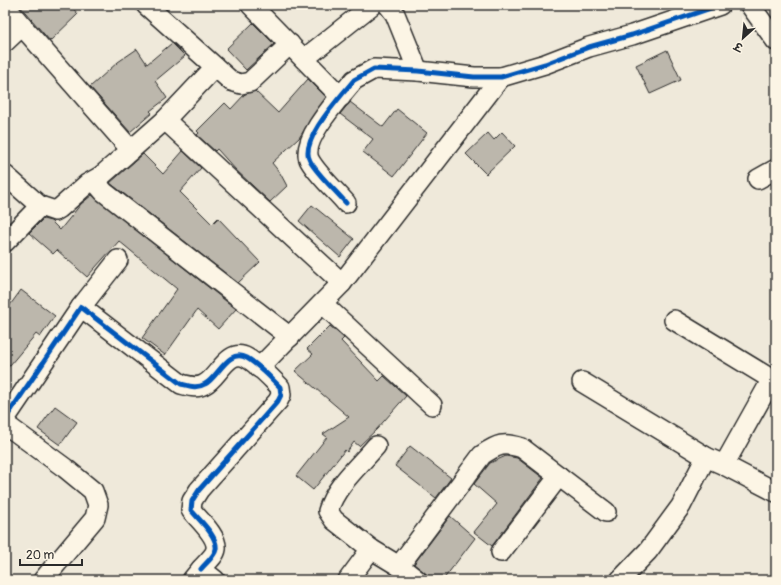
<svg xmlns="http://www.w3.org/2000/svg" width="781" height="585" font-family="Pangolin,'Playpen Sans Deva',sans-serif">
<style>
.building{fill:#bcb7ac;stroke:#2b2b2b}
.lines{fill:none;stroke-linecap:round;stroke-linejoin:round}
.minor-casing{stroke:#2b2b2b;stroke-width:22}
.minor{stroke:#fcf5e5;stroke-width:19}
.cycleway-casing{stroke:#fcf5e5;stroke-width:8}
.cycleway{stroke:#0057b8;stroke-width:5}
</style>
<rect width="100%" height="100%" fill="#efe9da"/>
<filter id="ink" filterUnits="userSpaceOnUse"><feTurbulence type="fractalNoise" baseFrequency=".025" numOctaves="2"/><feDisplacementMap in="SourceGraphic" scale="8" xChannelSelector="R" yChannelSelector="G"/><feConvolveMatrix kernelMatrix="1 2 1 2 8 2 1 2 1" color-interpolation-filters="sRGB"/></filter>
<g filter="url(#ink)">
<g class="building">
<path d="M19,5H70L78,14L50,41Z"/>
<path d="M253,23L274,44L246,70L226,49Z"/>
<path d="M172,43L185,56L155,81L167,98L150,111L152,113L130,132L90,87L118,62L137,49L147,64Z"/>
<path d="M667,50L681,80L650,94L636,65Z"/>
<path d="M308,79L326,97L299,138L272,163L280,173L287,186L270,202L236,170L217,149L215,151L197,135L199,133L197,131L225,103L231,109L245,94L255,91L278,113Z"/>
<path d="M350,102L383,127L397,109L427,133L394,176L363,152L373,139L340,114Z"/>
<path d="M502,132L515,146L486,174L466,154L488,133L494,140Z"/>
<path d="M183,151L201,168L180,192L212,224L218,218L260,262L238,283L110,183L143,154L163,174Z"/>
<path d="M92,195L236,309L218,329L197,310L165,355L142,338L177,289L119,241L87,277L57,250L53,254L29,233L43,219L51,221L60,230L81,204Z"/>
<path d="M312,205L354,239L340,257L299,221Z"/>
<path d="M21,290L55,316L40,337L36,334L5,371V312Z"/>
<path d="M330,326L344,338L341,341L379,381L384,376L406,396L377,429L359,446L354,442L347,452L345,450L313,490L296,476L327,437L323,434L349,417L295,371L313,354L307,349Z"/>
<path d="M55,406L77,422L60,445L38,429Z"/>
<path d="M410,446L451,478L436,498L395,466Z"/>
<path d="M506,456L517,458L543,478L492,546L474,532L497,504L474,484L490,463Z"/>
<path d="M450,516L475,538L443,580H434L414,564Z"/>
</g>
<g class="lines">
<g class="minor-casing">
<g id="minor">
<path d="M146,5L231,81L241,84L250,82L290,44"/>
<path d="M251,5L341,97"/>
<path d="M388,5L395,14L418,71"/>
<path d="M750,5L776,41"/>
<path d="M5,6L22,26"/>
<path d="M5,42L22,26L131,150L101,176L98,185L104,192L290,337"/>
<path d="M304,59L372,5"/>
<path d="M165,120L342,283"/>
<path d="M131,150L165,120L215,67"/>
<path d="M5,175L40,206L55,211L60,208L87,184L101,176"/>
<path d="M758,179L776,169"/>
<path d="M346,203C335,190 318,175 310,161C298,141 342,95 354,80L374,69L418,71L474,77H501L545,64L589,47L632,35L720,5"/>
<path d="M5,242L40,206"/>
<path d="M323,304L432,405"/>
<path d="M81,307L118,260"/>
<path d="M674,320L776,382"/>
<path d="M259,368L342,283L501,77"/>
<path d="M772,379L724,465L776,492"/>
<path d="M582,382L706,457L724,465"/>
<path d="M5,419L81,307L181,384C189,386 197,389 205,384C218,378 228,347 247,358C259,365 270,377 280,387L281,395L278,401L199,490L192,501L191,510C198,519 218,536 216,549C215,556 206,563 201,569"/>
<path d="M5,424L65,468L93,491L98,505L95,518L43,580"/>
<path d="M371,549L334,520L328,511C335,486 360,465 376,446"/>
<path d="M501,552L559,476"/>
<path d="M399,566L482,455C498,444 504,442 522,448L606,512"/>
<path d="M192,580L201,569L215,580"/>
<path d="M348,580L371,549L399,566L417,580"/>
<path d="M620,580L648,551L681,506L706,457"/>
</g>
</g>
<use href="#minor" class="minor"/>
<g class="cycleway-casing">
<g id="cycleway">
<path d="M346,203C335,190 318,175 310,161C298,141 342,95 354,80L374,69L418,71L474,77H501L545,64L589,47L632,35L720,5"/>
<path d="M5,419L81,307L181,384C189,386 197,389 205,384C218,378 228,347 247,358C259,365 270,377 280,387L281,395L278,401L199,490L192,501L191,510C198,519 218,536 216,549C215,556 206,563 201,569"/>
</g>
</g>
<use href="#cycleway" class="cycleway"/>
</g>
</g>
<rect width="781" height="585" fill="none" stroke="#fcf5e5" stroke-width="20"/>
<rect x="10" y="10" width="761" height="565" fill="none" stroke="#2b2b2b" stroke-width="1.5" filter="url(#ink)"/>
<g transform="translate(743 38) rotate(207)" stroke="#fcf5e5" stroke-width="3" paint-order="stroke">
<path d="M0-3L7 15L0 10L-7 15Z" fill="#2b2b2b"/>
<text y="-6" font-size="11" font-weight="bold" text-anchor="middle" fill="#2b2b2b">उ</text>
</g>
<path d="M20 559v6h62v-6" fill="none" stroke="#2b2b2b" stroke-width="2"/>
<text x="26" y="559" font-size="12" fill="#2b2b2b" stroke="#fcf5e5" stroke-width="3" paint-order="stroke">20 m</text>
</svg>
